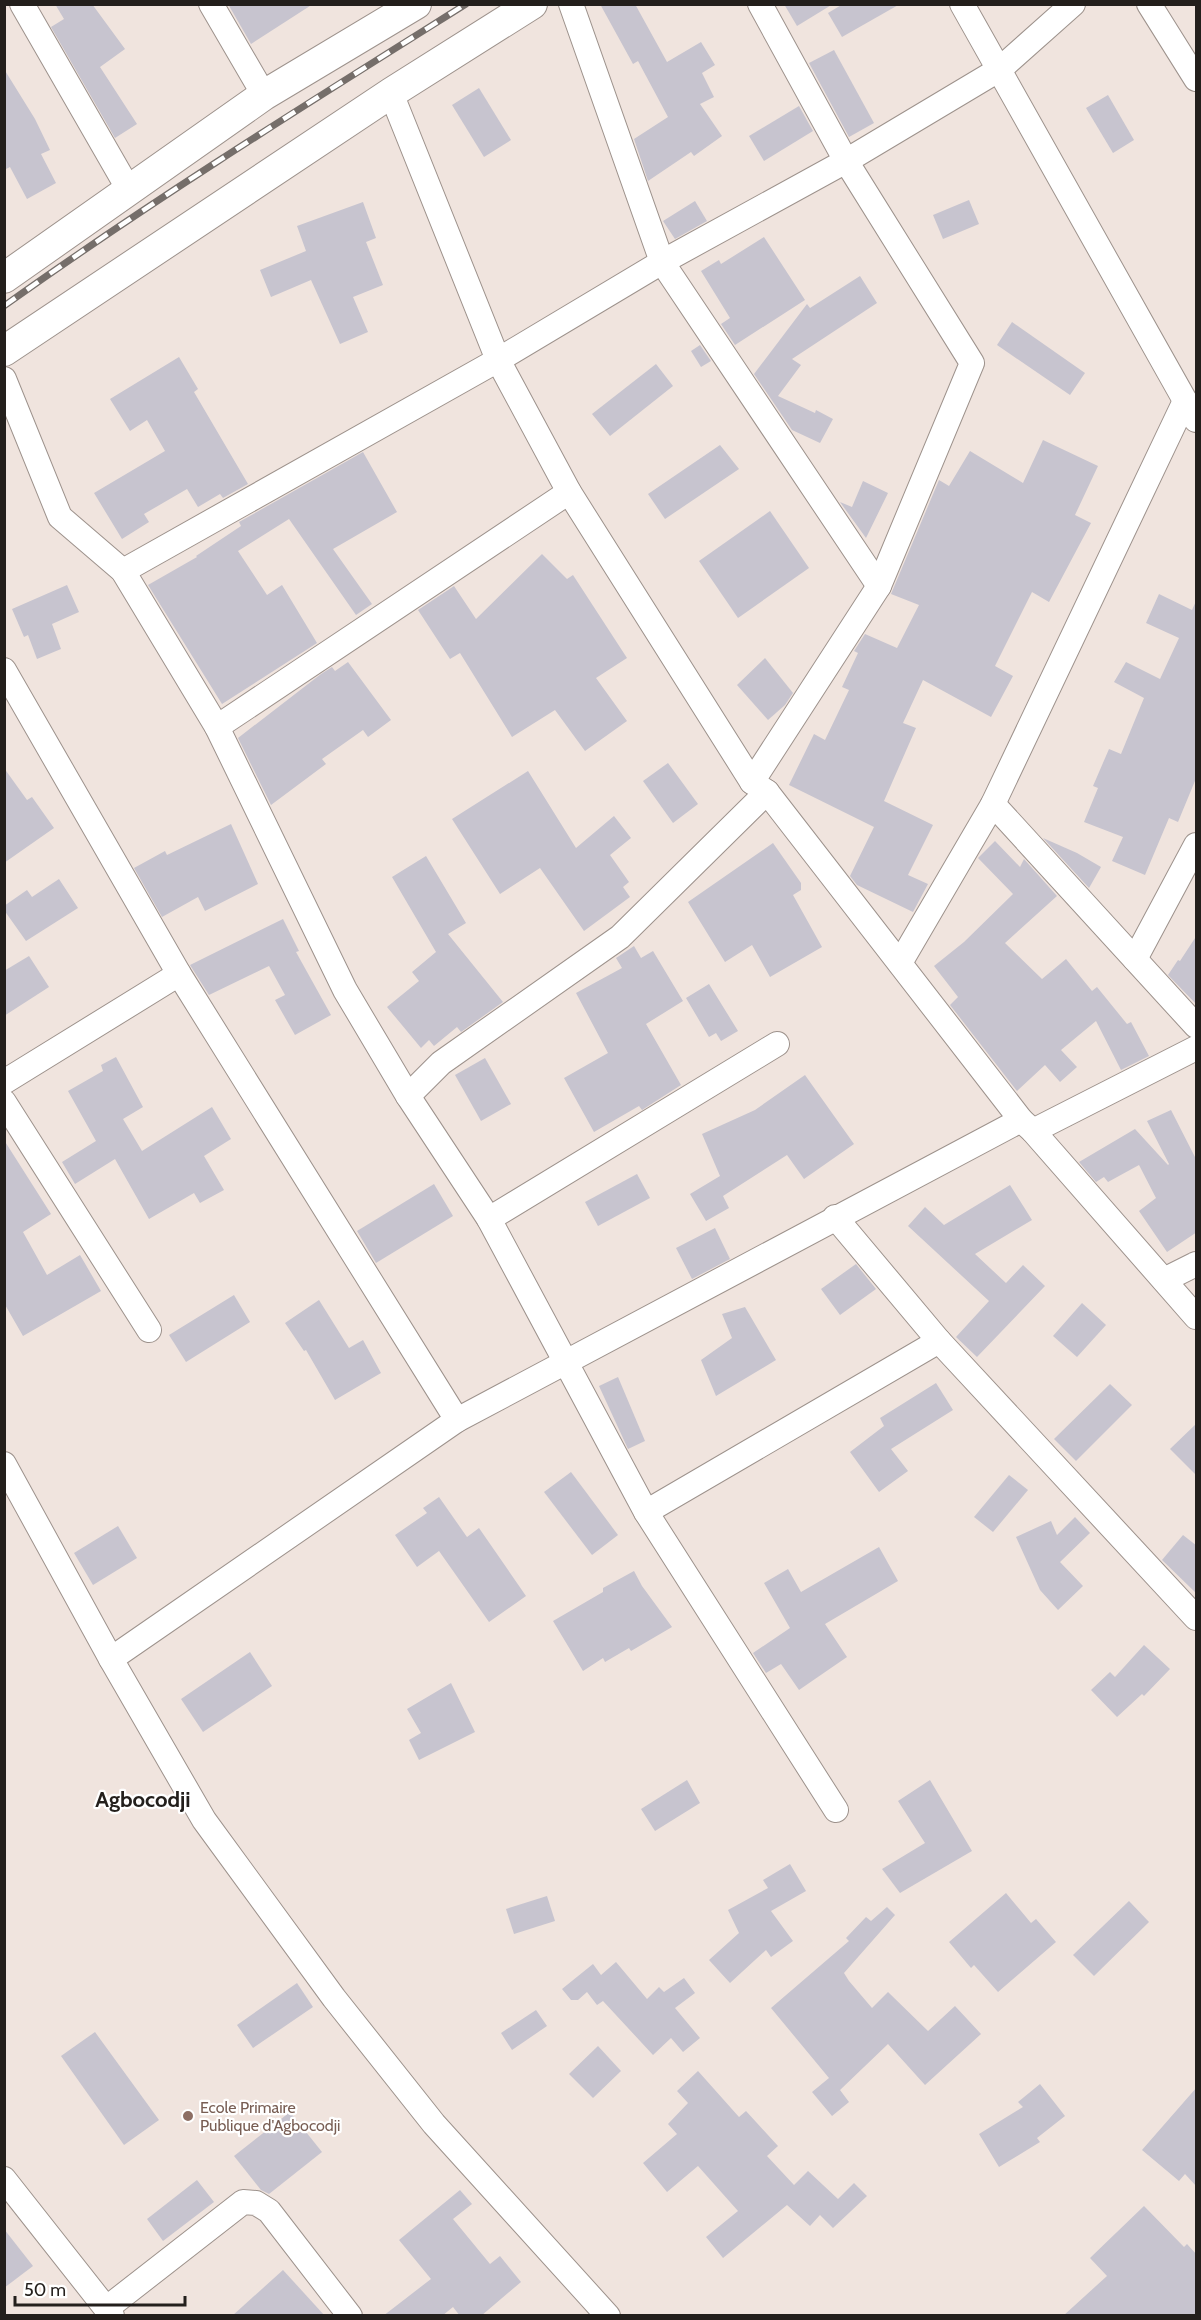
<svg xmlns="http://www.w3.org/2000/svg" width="1201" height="2320" font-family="Cabin,sans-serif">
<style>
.building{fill:#c7c4cf}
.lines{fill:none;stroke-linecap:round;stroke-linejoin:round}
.minor-casing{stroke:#9d928c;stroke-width:26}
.major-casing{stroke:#9d928c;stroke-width:32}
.minor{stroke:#fff;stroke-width:24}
.major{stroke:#fff;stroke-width:30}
.rail-casing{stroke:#756e6a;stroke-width:7}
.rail{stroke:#fff;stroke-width:4.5;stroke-dasharray:14;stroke-linecap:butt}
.education-dot{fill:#8d6e63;stroke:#fff;stroke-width:2}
.labels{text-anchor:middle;stroke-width:4.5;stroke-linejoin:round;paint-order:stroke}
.education-label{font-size:16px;fill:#785e54;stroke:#fff;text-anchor:start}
.district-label{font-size:22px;font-weight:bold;fill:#231f1c;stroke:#fff}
</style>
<rect width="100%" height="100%" fill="#f0e4de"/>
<g class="building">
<path d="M55,4H92L125,49L100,67L137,124L115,138L51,27L64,19Z"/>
<path d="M228,4H313L251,44Z"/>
<path d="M600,4H635L667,62L701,42L715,65L702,73L714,97L700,104L722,136L694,156L691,152L648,181L634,139L668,117L638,61L633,64Z"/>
<path d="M784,4H833L797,26Z"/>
<path d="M843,4H900L842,37L828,13Z"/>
<path d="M834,50L874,123L849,137L809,63Z"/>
<path d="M4,69L35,119L50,150L41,154L56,183L27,199L10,167L4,170Z"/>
<path d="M479,88L511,140L484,157L452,105Z"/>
<path d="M1108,95L1134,140L1113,153L1086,108Z"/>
<path d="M799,106L813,131L764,161L749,136Z"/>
<path d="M969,200L979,224L943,239L933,215Z"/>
<path d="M695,201L707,221L675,239L663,221Z"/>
<path d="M363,202L376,238L366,242L383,285L353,297L368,332L340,344L311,280L271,297L260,270L306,251L297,226Z"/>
<path d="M764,237L805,300L735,345L721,324L730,318L701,271L719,260L721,264Z"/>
<path d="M860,276L877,303L792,359L801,365L778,396L815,413L816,410L833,419L820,443L792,430L754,374L807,304L810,308Z"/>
<path d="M1012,322L1085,373L1070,395L997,345Z"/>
<path d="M700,345L711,361L701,367L691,351Z"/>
<path d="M179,357L198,389L194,392L248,484L223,498L220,494L198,507L187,489L144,514L149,522L122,539L94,493L165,451L147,420L130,431L110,399Z"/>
<path d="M656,364L673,386L610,436L592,414Z"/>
<path d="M1043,440L1098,466L1075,515L1091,523L1049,602L1032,592L995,666L1013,676L991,717L923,680L903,723L916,728L884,801L933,825L908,875L928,884L913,912L857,885L850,876L874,827L789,785L814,734L825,740L849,690L842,687L858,653L854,651L865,634L897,648L919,605L891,594L939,480L949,486L970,451L1023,483Z"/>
<path d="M720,445L739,469L665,519L648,494Z"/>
<path d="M363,452L397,512L333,549L372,604L356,615L289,519L238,551L267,595L282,585L317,643L222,704L148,585L197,557L196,556L241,526L239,522Z"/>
<path d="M863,481L888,493L866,538L840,502L852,507Z"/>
<path d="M770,511L809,568L738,618L699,561Z"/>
<path d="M542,554L567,579L573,575L627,658L596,678L627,721L585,751L555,710L512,737L460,653L450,659L418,610L454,586L476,619Z"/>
<path d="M67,585L79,612L52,624L61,649L37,659L28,635L24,637L12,609Z"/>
<path d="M1159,594L1192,610L1197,599V776L1178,822L1169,818L1145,875L1112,861L1123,837L1084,822L1098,788L1093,786L1109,749L1121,754L1144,698L1114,682L1126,662L1160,679L1179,638L1146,623Z"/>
<path d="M765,658L793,693L785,705L768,720L737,685Z"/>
<path d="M348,662L391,720L368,737L363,730L322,759L326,764L271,805L238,738L321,674L332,667L335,671Z"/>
<path d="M668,763L698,804L673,823L643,781Z"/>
<path d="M4,768L27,800L32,797L54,828L4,863Z"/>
<path d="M528,771L576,848L614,816L631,838L610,855L629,882L623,887L630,897L584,931L540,868L500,894L452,819Z"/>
<path d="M231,824L258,884L205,911L198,897L162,917L134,868L165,851L167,855Z"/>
<path d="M1043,838L1077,853L1101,867L1089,888Z"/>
<path d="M995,841L1020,867L1024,859L1057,896L1005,943L1042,979L1066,959L1092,991L1097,987L1127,1024L1131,1022L1149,1056L1121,1070L1096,1021L1061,1050L1077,1067L1060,1082L1045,1065L1017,1091L950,1005L958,997L934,966L964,942L1013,894L978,858Z"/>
<path d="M773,843L801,883V890L793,895L822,947L770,977L752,945L725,962L688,902Z"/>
<path d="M426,856L466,923L448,934L503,1002L461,1032L457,1027L434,1046L429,1040L421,1048L387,1007L419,981L412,972L436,952L392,877Z"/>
<path d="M59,879L78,908L26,941L4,910V906L27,890L32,897Z"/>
<path d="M283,919L299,951L296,952L331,1015L295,1035L275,1000L285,995L269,966L209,995L190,965Z"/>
<path d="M1197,935V1005L1168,975L1178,960L1180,961Z"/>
<path d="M634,946L641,958L653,951L683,1001L646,1024L681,1085L642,1110L639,1106L594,1132L564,1078L608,1053L576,993L622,968L616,958Z"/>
<path d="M29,956L49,987L4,1016V971Z"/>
<path d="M709,984L738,1031L721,1041L716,1033L709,1037L686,998Z"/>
<path d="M116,1057L143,1107L123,1119L142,1151L212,1107L231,1139L204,1156L224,1190L200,1203L194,1193L149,1219L115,1159L75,1184L62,1162L96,1141L68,1091L103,1071L101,1065Z"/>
<path d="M485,1058L511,1104L481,1121L455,1075Z"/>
<path d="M805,1075L854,1144L804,1179L787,1155L723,1196L729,1208L706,1221L690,1194L720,1176L702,1134L755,1110Z"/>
<path d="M1171,1110L1197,1161V1232L1167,1252L1139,1211L1156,1198L1139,1165L1108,1182L1104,1177L1096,1182L1079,1162L1135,1129L1168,1165L1169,1164L1147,1121Z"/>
<path d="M4,1140L51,1214L23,1232L47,1275L80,1255L101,1291L23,1336L4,1303Z"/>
<path d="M637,1174L650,1198L598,1226L585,1202Z"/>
<path d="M434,1184L453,1216L376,1263L357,1231Z"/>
<path d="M1010,1185L1032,1220L975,1254L1006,1283L1023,1265L1045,1286L977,1357L956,1337L989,1301L908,1226L925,1207L944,1225Z"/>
<path d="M715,1228L730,1259L692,1279L676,1248Z"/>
<path d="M856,1264L876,1289L840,1315L821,1289Z"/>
<path d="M234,1295L250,1322L186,1362L169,1335Z"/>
<path d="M319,1300L349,1348L363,1340L381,1373L335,1400L306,1350L304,1351L285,1323Z"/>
<path d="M1082,1303L1106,1325L1077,1357L1053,1336Z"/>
<path d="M745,1307L776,1360L716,1396L701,1360L732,1338L722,1314Z"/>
<path d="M618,1377L645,1441L628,1449L599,1386Z"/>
<path d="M936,1383L953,1410L891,1449L908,1471L879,1492L850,1452L884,1426L880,1418Z"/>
<path d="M1110,1384L1132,1405L1076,1461L1054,1439Z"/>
<path d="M1197,1423V1476L1170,1449Z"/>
<path d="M571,1472L618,1535L592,1555L544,1492Z"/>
<path d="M1009,1475L1028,1490L993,1532L974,1517Z"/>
<path d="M439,1497L467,1537L479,1528L526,1596L489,1622L439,1551L417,1567L395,1535L427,1513L423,1508Z"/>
<path d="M1075,1517L1090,1533L1060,1562L1083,1586L1058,1610L1040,1590L1016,1537L1051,1521L1057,1535Z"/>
<path d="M118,1526L137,1558L93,1585L74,1553Z"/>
<path d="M1183,1535L1197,1546V1594L1162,1560Z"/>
<path d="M879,1547L898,1581L825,1624L847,1657L799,1690L781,1664L766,1673L753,1653L790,1628L764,1583L788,1569L801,1592Z"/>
<path d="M634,1571L642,1586L672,1627L631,1651L629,1648L605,1662L603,1658L583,1671L553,1621L603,1592V1588Z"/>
<path d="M1144,1645L1170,1669L1144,1696L1142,1694L1117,1717L1091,1690L1110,1672L1115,1677Z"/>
<path d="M250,1652L272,1686L203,1732L181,1699Z"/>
<path d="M451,1683L475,1732L419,1760L409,1740L421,1733L407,1709Z"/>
<path d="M687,1780L700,1803L655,1831L641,1809Z"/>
<path d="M930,1780L972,1851L900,1893L882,1869L925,1843L898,1801Z"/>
<path d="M790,1864L806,1891L771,1911L793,1941L771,1957L766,1950L730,1983L709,1960L739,1933L728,1910L768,1888L763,1880Z"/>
<path d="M1006,1893L1031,1923L1036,1919L1056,1942L998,1992L974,1965L971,1968L949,1942Z"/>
<path d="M547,1896L555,1921L514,1934L506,1909Z"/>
<path d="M1129,1901L1149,1922L1094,1976L1073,1955Z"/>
<path d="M887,1907L895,1915L844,1973L849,1981L872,2008L888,1992L928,2031L955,2006L981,2034L925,2085L888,2044L840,2090L849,2102L832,2116L812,2092L829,2078L771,2008L849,1941L846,1938L866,1917L871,1921Z"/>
<path d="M616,1962L647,1999L659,1987L664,1992L684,1978L695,1993L675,2008L700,2038L683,2052L671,2038L653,2055L603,2001L597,2005L587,1992L578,2000H571L562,1989L593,1964L601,1975Z"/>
<path d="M297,1983L313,2007L253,2048L237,2025Z"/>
<path d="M536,2010L547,2026L512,2050L501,2033Z"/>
<path d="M95,2032L159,2120L124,2145L61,2056Z"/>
<path d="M598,2046L621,2071L593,2098L569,2074Z"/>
<path d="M698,2071L739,2117L746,2111L778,2146L767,2156L794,2185L808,2171L838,2199L854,2183L867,2196L833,2228L820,2215L810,2226L787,2205L723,2258L706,2237L738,2211L698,2166L667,2192L643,2163L677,2134L668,2124L688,2103L677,2091Z"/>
<path d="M1040,2084L1065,2116L1037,2138L1040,2142L999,2167L979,2134L1023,2107L1018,2102Z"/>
<path d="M1197,2087V2187L1185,2174L1179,2181L1142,2150Z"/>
<path d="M290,2112L322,2152L269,2194L261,2190L234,2156Z"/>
<path d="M197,2180L214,2202L163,2241L147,2219Z"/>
<path d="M460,2190L472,2204L453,2219L490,2264L500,2256L521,2282L481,2316H460L453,2307L442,2316H383L431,2279L399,2240Z"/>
<path d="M1144,2206L1184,2247L1187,2244L1197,2255V2316H1063L1107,2276L1090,2258Z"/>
<path d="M4,2229L33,2266L4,2288Z"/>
<path d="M283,2270L325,2316H232Z"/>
</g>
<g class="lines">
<g class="minor-casing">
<g id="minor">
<path d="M22,4L129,190"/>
<path d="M211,4L264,95"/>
<path d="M571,4L662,262L879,586"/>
<path d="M962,4L1196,420"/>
<path d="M1149,4L1196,79"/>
<path d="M391,93L498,360L569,492L752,782L767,792L1021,1120"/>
<path d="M4,379L60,517L123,571L217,727L345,990L408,1096L489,1219L646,1512L836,1810"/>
<path d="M123,571L498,360L662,262L846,161L1000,69L1073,4"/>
<path d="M4,670L179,974L457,1420"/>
<path d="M217,727L569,492"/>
<path d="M752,782L879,586L972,363L846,161L760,4"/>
<path d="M993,804L1196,1026"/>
<path d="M1135,959L1196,845"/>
<path d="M900,963L993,804L1185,401"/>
<path d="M4,1082L179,974"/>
<path d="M408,1096L441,1063L620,937L767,792"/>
<path d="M4,1102L149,1330"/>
<path d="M1033,1131L1196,1317"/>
<path d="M835,1217L939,1341L1196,1618"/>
<path d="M489,1219L777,1044"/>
<path d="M1164,1280L1196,1264"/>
<path d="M4,1464L111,1659L204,1820L334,1998L434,2124L608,2316"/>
<path d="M646,1512L939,1341"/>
<path d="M111,1659L457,1420L1021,1120L1033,1131L1196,1048"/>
<path d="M4,2179L112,2316"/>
<path d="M107,2308L243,2202L256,2203L269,2211L350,2316"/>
</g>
</g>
<g class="major-casing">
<g id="major">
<path d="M4,278L264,95L416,4"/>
<path d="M4,351L391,93L532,4"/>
</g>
</g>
<use href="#minor" class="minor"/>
<use href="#major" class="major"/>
<g class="rail-casing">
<path id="rail" d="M4,306C154,199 310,102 466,4"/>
</g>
<use href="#rail" class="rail"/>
</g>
<circle class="education-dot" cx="188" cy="2116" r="6"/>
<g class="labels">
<g class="education-label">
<text x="200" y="2113">Ecole Primaire<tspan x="200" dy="18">Publique d'Agbocodji</tspan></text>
</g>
<g class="district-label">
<text x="143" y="1807">Agbocodji</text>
</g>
</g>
<rect width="1201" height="2320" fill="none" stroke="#231f1c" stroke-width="12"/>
<path d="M15 2296v9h170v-9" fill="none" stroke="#231f1c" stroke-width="3"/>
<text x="24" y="2296" font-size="18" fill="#231f1c" stroke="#ffffff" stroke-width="4.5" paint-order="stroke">50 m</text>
</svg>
